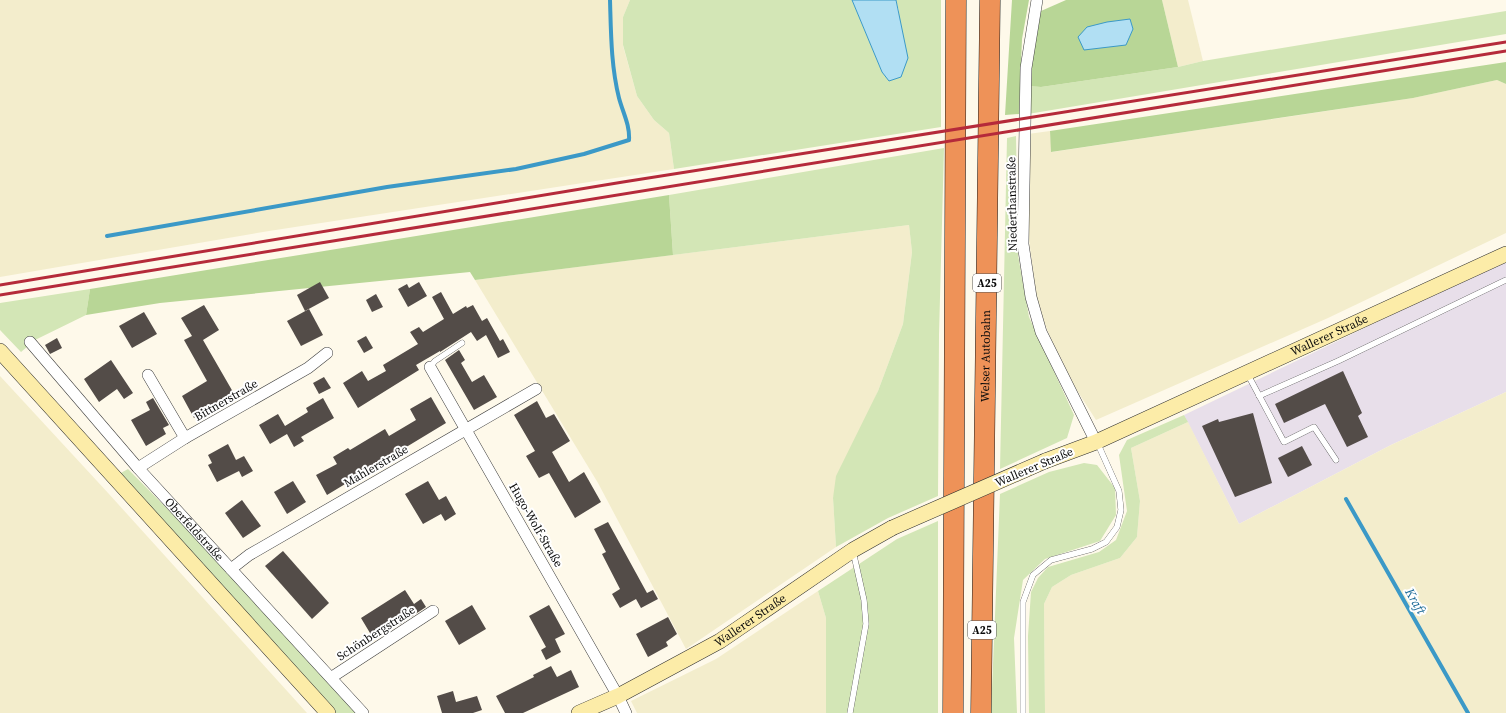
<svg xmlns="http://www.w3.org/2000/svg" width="1506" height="713" font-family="'Source Serif 4',serif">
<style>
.industrial{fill:#e8dfea}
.farmland{fill:#f3edcc}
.green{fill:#d3e6b6}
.forest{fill:#b8d696}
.water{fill:#b1dff3;stroke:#3b99c7}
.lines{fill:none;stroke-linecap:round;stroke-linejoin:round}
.stream{stroke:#3b99c7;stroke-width:4}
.building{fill:#534c48}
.lane-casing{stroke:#3e3e3e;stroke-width:6}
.street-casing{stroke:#3e3e3e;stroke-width:12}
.secondary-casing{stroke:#2d2d2d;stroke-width:16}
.highway-casing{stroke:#1c1c1c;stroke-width:21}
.lane{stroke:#fff;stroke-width:5.5}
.street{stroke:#fff;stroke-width:11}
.secondary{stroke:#fceca8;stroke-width:15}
.highway{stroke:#ee9258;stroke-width:20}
.rail{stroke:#b52a3a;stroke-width:3}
.secondary-bridge-casing{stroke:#2d2d2d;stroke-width:16;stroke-linecap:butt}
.secondary-bridge{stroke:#fceca8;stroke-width:15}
.labels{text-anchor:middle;stroke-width:4;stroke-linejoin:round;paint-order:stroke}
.shield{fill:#fff;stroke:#545454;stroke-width:1}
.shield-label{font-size:11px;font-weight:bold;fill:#0b0b0b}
.street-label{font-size:12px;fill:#0b0b0b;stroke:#fff}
.water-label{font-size:13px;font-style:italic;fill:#1b6a97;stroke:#fff}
</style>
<rect width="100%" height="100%" fill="#fef9ea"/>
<path class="industrial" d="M1506,260V392L1391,445L1239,524L1184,415Z"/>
<g class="farmland">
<path d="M0,0H630L623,17V46L637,96L654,120L669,133L674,169L269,231L0,277Z"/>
<path d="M1162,0H1188L1203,61L1178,67Z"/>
<path d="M1497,80L1506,84V233L1328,318L1096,420L1062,367L1037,304L1029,239L1028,134L1050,131L1052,152L1413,98Z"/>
<path d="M909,225L912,252L903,324L878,391L833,498L836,547L686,649L598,483L475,280Z"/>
<path d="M0,376L109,494L307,713H0Z"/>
<path d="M1506,392V713H1045L1044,604L1052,587L1071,575L1120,558L1137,537L1140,501L1131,448L1188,422L1239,524L1391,445Z"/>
<path d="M818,591L826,618V713H637L631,701L716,659Z"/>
</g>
<g class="green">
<path d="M630,0H852L882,72L889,80L899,11L896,0H941V127L674,169L669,133L654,120L637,96L623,45V17Z"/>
<path d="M1506,11V34L1028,114V86L1041,87L1178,67L1203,61Z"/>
<path d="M1016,136L1018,255L1029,317L1074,415L1067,438L1000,469L1007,138Z"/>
<path d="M944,148L939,335L938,496L888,518L836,547L833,498L836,476L878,391L903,324L912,252L909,225L673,255L669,195Z"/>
<path d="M90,289L86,315L35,340L21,352L0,330V303Z"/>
<path d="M1184,415L1188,422L1131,448L1140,501L1137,537L1120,558L1071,575L1052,587L1044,604L1045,713H1029L1028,636L1031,592L1038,578L1048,567L1099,552L1116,540L1127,511L1119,455L1127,440Z"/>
<path d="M1084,463L1097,465L1115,488L1116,515L1100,541L1045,559L1023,580L1014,638L1017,713H991L1000,494L1049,472Z"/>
<path d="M128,469L271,614L356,713H336L119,474Z"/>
<path d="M938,521V713H826V618L818,591L897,539Z"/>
</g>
<g class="forest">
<path d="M1012,0H1029L1022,39L1019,114L1005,115Z"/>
<path d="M1066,0H1162L1178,67L1041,87L1028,86L1041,11Z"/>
<path d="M1506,62V84L1497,80L1413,98L1051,152L1050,131Z"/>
<path d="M669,195L673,255L475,280L470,272L160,303L86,315L90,289Z"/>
</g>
<g class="water">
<path d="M852,0H896L908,58L901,77L889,81L882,72Z"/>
<path d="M1130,19L1133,29L1126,45L1084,50L1078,37L1087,27L1107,22Z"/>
</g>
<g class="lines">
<g class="stream">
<path d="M107,236L387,187L516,169L584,154L629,140C630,125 623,113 619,98C611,66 611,33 610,0"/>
<path d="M1346,499L1468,713"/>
</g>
</g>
<g class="building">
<path d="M320,282L329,298L305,311L297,295Z"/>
<path d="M419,282L427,296L408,307L398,289L407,284L409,288Z"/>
<path d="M441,292L453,314L466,306L467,308L473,305L482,321L487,318L500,341L503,339L510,352L498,358L486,335L477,341L471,332L440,352V351L416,365L419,370L358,408L343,383L362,371L368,381L386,371L383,365L418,344L410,332L419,327L423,332L444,319L432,297Z"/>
<path d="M376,294L383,307L372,312L366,300Z"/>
<path d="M204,305L219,330L203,340L233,392L219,401L220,403L194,418L182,396L207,381L184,340L192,336L181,318Z"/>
<path d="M309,309L323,335L301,346L287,321Z"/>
<path d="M144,312L157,334L132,348L119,326Z"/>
<path d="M366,336L373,348L364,353L357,341Z"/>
<path d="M57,338L62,348L50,354L45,345Z"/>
<path d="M459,350L465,360L461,363L472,382L484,375L497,397L474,410L445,360Z"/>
<path d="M111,360L133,393L124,399L117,389L99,402L84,379Z"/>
<path d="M1343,371L1362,413L1358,416L1368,437L1347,447L1325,404L1284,423L1275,404Z"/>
<path d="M324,377L331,388L319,394L313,383Z"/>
<path d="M431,397L446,423L327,495L316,475L337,464L333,457L348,448L350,450L385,429L389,436L416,420L410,409Z"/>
<path d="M153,398L169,425L163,428L166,434L146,446L131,420L150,410L146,402Z"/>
<path d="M323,398L334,418L301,437L304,441L294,447L287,434L270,444L259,425L278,414L285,426L308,412L306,408Z"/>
<path d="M537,401L546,418L554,414L570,441L552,452L569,482L584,472L601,502L575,518L549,473L539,478L526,456L535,451L514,415Z"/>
<path d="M1253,413L1272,483L1235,497L1202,426L1218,419L1219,422Z"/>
<path d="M228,444L236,460L244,456L253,471L242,477L239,471L217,482L208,465L212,463L208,455Z"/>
<path d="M1302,446L1312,465L1288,477L1278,458Z"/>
<path d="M293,481L306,502L287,514L274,492Z"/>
<path d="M428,481L439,500L446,496L456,514L445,521L441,514L423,524L405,494Z"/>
<path d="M242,500L261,526L243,538L225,513Z"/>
<path d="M608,522L647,593L653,590L658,599L641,608L636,599L620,608L612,594L620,589L602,554L606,552L594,529Z"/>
<path d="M283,551L329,603L312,619L265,566Z"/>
<path d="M405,590L414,604L421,599L426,607L399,625L398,623L373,638L361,618Z"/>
<path d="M472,605L486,629L459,645L445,621Z"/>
<path d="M549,605L565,634L555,639L561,652L546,660L541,650L546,647L529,616Z"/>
<path d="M668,617L677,634L666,642L668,646L648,657L636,634Z"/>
<path d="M551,666L557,677L571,670L579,687L523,713H505L496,696L534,677L533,675Z"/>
<path d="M453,691L456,702L477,696L482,710L473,713H442L437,696Z"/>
</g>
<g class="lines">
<g class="lane-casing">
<g id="lane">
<path d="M430,367L435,361L462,343"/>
<path d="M1247,373L1284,442L1314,427L1336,460"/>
<path d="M1259,396L1338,361L1506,280"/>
<path d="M850,713L866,624L864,600L853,551"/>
<path d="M1023,713V602L1033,575L1051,560L1092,549L1106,542L1117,527L1121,510L1119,491L1097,442"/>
</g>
</g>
<g class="street-casing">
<g id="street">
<path d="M1037,0L1026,68L1023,244L1031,297L1041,332L1096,442"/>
<path id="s1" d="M30,342L138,468L363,713"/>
<path d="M430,367L618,696L626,713"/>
<path d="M148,375L185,438"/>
<path d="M138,468L185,438L308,368L327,353"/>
<path d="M231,569L249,555L536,389"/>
<path d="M332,677L433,611"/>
</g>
</g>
<g class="secondary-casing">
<g id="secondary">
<path d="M0,351L328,713"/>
<path id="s2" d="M1045,461L1096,442L1506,254"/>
<path id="s3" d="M579,713L618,696L720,641L853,550L892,528"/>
</g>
</g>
<g class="highway-casing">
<g id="highway">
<path d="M953,713L956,0"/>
<path id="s4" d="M981,713L990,0"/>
</g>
</g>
<use href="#lane" class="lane"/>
<use href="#street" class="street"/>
<use href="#secondary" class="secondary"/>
<use href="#highway" class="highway"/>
<g class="rail">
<path d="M0,285L623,182L1506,42"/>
<path d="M0,295L1506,51"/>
</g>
<g class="secondary-bridge-casing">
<path id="secondary-bridge" d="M892,528L1045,461"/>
</g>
<use href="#secondary-bridge" class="secondary-bridge"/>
</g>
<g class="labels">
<g class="shield">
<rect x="973" y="274" width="28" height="18" rx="3"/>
<rect x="968" y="621" width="28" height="18" rx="3"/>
</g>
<g class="shield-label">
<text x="987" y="287">A25</text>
<text x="982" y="634">A25</text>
</g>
<g class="street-label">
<text transform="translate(1012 204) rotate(-91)" y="4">Niederthanstraße</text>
<text dy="4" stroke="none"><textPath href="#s2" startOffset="311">Wallerer Straße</textPath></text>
<text dy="4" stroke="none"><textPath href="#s4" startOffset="357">Welser Autobahn</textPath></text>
<text transform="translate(226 400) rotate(-30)" y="4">Bittnerstraße</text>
<text transform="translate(376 466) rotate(-30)" y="4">Mahlerstraße</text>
<text transform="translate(1034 467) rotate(-23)" y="4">Wallerer Straße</text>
<text transform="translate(536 525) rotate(60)" y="4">Hugo-Wolf-Straße</text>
<text dy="4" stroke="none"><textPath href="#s1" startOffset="249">Oberfeldstraße</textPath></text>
<text dy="4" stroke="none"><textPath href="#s3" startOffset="195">Wallerer Straße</textPath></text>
<text transform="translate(376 633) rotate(-33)" y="4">Schönbergstraße</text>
</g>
<g class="water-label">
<text transform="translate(1416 601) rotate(60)" y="5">Kraft</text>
</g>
</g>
</svg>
